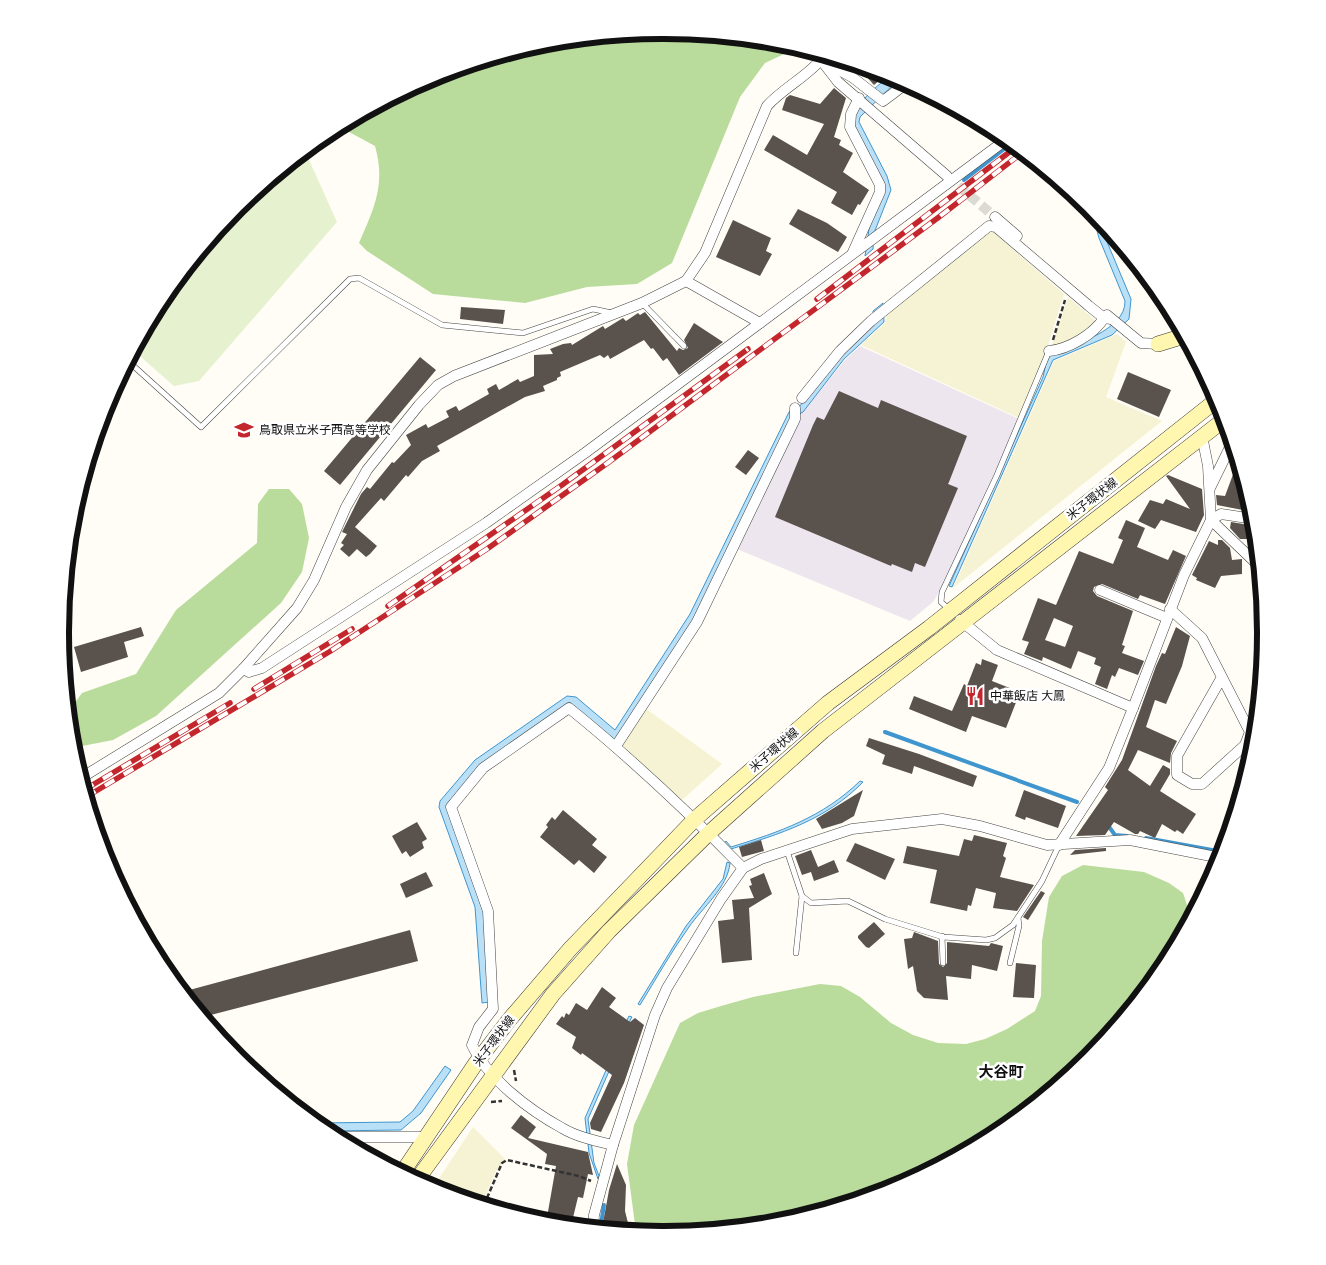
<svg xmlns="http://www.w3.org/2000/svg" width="1326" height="1265" font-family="'Playfair Display','Noto Sans JP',serif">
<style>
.industrial{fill:#eee6ef}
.farmland{fill:#f6f3d4}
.forest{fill:#b9dc9c}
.pitch{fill:#e6f2cf}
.water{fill:#b9e0f7;stroke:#3f96cf}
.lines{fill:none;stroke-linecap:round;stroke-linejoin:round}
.stream{stroke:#3f96cf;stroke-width:4}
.building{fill:#5a524d;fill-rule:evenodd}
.street-tunnel{stroke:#dbdad3;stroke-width:10;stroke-dasharray:10 5;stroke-linecap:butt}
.lane-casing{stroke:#444;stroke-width:6}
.street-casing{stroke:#444;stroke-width:11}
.secondary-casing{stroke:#333;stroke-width:16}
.path{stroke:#333;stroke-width:2.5;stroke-dasharray:5 2.5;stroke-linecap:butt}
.lane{stroke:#fff;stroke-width:5}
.street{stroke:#fff;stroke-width:10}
.secondary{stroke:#fff6b0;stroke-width:15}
.rail-casing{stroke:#c4262e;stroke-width:5.5}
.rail{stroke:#fff;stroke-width:4;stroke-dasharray:11;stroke-linecap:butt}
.labels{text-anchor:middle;stroke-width:5;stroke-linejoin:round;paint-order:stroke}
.poi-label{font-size:12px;fill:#111;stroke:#fff;text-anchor:start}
.street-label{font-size:12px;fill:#111;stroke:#fff}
.quarter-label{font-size:15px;font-weight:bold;fill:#111;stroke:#fff}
.rim{fill:none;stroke:#111;stroke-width:6}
</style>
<rect width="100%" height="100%" fill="#fffdf5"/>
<path class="industrial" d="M860,346L1019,419L942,587L933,602L910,621L737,549L800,415L846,359Z"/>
<g class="farmland">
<path d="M991,230L1064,294L1047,349L1019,418L861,345L885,323L887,312Z"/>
<path d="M1068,297L1094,319L1095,325L1088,333L1051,349Z"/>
<path d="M1117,334L1126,342L1106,397L1162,421L953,588L1054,361Z"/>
<path d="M645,708L722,764L682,800L679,801L621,746Z"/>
<path d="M473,1127L505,1159L496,1171L482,1204L432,1189Z"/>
</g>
<g class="forest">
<path d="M663,30L781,42L799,47L765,63L740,97L672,263L637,284L587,287L525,303L433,294L367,251L359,243C374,208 386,185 375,146L338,126L433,76L546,42Z"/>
<path d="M269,489H289L302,504L309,538L302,572L281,603L156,716L113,740L72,748L68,712L82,693L136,674L176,610L257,543L258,504Z"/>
<path d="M1083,865L1144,872L1169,883L1183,893L1188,908L1189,921L1164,967L1089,1059L997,1134L893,1189L780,1223L663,1235L636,1232L627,1164L634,1125L680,1023L698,1013L721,1006L753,997L820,984L841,986L860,997L891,1023L913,1035L938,1043L966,1044L985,1039L1007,1029L1035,1011L1041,996L1042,941L1049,897L1062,876Z"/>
</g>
<path class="pitch" d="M305,151L337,222L199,381L174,386L134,351L162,298L237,206Z"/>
<g class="water">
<path d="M891,75L899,79L860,117L859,122L887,176L891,190L874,233L873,249L865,256L869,229L883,191L855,129C850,105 874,89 891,75Z"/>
<path d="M1100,220L1104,225L1105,237L1131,299L1129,319L1112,335L1053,360L952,587L949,586L1043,377L1047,359L1052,354C1073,345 1126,330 1125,301L1099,238L1097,231Z"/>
<path d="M883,303L884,322L844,359L803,412L792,418L693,621L615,740L570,703L480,766L446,805L484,913L490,1002L482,1003L475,907L439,807L440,801L475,760L567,696L576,697L615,730L690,614L789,412L800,406L817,382L874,322L873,311Z"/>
<path d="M860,781L863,782C826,820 780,834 731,849L724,843L726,841L731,847C780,832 823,817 860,781Z"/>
<path d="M727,862L730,863C728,887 702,908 689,927C671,952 656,979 640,1005L638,1004L686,926L723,879Z"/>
<path d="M629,1016L632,1017L614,1049L610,1069L588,1119L594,1163L599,1176L598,1179L589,1153L585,1118L607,1068L612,1049Z"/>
<path d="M445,1066L451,1070L421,1113L401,1130L326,1131L316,1123L400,1122L413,1111Z"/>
</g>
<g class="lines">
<g class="stream">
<path d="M964,180L1012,143"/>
<path d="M885,732L1077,802"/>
<path d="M1107,824L1115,835L1127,836"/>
<path d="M1146,838L1223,852"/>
<path d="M601,1224L604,1205"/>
</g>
</g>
<g class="building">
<path d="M855,64L887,74L874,85Z"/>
<path d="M834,88L846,98L834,137L841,140L839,145L853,153L843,172L869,190L860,205L858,204L852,215L831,203L837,192L764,150L773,135L807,155L824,124L782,110L786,98L790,95L820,104Z"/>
<path d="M798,209L827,223L847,237L838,252L789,224Z"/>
<path d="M733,220L771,238L766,251L772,254L760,276L716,257Z"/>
<path d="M461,307L505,310L503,324L460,319Z"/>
<path d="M645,312L677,351L679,348L683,350L688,348L684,340L694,323L723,342L679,375L667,358L663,361L653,348L651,349L644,340L610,359L608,355L604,358L600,355L560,372L561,376L557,378V380L543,386L545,391L525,397L437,446L440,451L422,461L408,477L406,475L384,501L381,498L355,527L377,546L370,554L366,557L357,549L349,557L340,549L344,545L341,543L347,534L342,532L361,494L367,487L370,489L392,462L394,463L411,445L406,435L426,424L428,428L449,417L446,411L456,406L459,411L489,394L487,389L496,384L499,390L518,379L520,382L534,376V355L553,354L550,349L563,344L571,343L572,345L603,326L605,329L623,318L626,321L638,313L640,315Z"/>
<path d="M420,357L436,370L340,485L324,471Z"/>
<path d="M1128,372L1171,390L1159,417L1117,399Z"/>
<path d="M839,391L878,408L881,400L967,436L949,482L948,484L958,488L925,567L915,563L912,572L892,564L891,566L775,517L813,425L817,417L824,420Z"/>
<path d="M748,450L759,458L746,475L735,467Z"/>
<path d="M1238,461L1244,484L1253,512L1217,505L1216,495L1225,496Z"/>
<path d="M1168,475L1202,489L1204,515L1196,532L1161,520L1155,529L1138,521L1150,500L1163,504L1166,499L1190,509L1166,476Z"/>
<path d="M1126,520L1145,528L1137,547L1168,560L1173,550L1186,556L1165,604L1140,595L1138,599L1102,584L1094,587L1093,591L1097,596L1133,611L1122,645L1125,646L1122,653L1144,661L1138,675L1119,668L1115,677L1112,675L1107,689L1095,684L1101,667L1094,664L1096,658L1078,651L1071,669L1043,657L1042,661L1024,654L1029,642L1022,640L1038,598L1056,605L1079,551L1113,564L1123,540L1118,538ZM1054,618L1073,626L1065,647L1045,640Z"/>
<path d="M1231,522L1255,526L1256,539H1240L1230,528Z"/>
<path d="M1218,540H1222L1230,548L1232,560L1242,559V574L1221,576L1215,588L1196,580L1197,578L1192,575L1209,541L1218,545Z"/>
<path d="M141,627L144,636L124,642L128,657L81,672L74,647Z"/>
<path d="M1176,627L1190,636L1182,666L1166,704L1155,700L1146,727L1177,741L1171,753L1170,763L1138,750L1128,770L1150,786L1163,765L1170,769V774L1160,791L1196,814L1183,834L1177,830L1175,832L1162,824L1155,838L1140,831L1138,834H1135L1114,822L1105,835L1076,836L1108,790L1105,787L1122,760L1156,666L1162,653L1165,654Z"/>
<path d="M982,659L998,665L992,681L1020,692L1006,728L972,716L966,732L909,709L914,696L952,711L964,684L967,686L976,663L981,665Z"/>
<path d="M869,738L919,754L977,776L973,787L914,766L912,774L882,764L885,755L866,746Z"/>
<path d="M863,790L854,816L842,823L822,829L816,819Z"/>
<path d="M1024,790L1066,806L1058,828L1026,817L1025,820L1015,816Z"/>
<path d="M563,810L597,839L592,845L607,857L594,873L579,860L574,865L540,837L548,827L546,825L552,817L555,820Z"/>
<path d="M417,822L427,839L422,842L424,848L410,857L406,851L402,854L392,836Z"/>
<path d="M974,835L1007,843L1003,856L1006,858L1000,877L1034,885L1017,911L993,908L996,893L976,888L971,906L968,905L967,911L930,903L937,870L903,863L907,846L959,856L964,839L972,841Z"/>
<path d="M761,840L764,851L742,857L739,847Z"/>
<path d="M855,843L895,859L885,880L846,861Z"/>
<path d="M1106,848V851L1070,855L1075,850Z"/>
<path d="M811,850L818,867L834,860L839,872L814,881L811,872L802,875L795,856Z"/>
<path d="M426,872L433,886L406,898L400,884Z"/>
<path d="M764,873L772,894L749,908L752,960L722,963L718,921L734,919L732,900L754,898L749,886L752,885L750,879Z"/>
<path d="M1041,891L1045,893L1028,920L1023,917Z"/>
<path d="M874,922L885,934L869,948L866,947L858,938V936Z"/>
<path d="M410,930L418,961L203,1017L182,992Z"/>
<path d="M914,932L938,941L939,964L943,967L947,963V942L989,946L991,943L1003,946L997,971L972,965L971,979L946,976L948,1000L924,998L917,991L913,966L908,969L904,939L912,938Z"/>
<path d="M1016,963L1036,965L1034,998L1013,997Z"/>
<path d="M602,987L616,998L609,1007L630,1022L635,1018L644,1025L624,1083L601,1132L591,1129L590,1123L612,1075L582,1053L581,1055L572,1048L576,1037L556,1024L562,1016L564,1018L566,1013L569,1015L576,1003L587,1010Z"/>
<path d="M521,1115L536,1127L528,1138L588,1152L593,1175L588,1174L583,1198L578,1197L571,1226L546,1223L556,1166L545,1164L547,1154L511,1128Z"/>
<path d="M617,1164L626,1185L625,1211L628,1223L619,1226L603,1223L609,1190Z"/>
</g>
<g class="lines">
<path class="street-tunnel" d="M947,176L995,217"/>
<g class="lane-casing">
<g id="lane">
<path d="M642,303L684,346"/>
<path d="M128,361L201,427L350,279L359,278L442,325L523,333L593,309L612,313"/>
<path d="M950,610L941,602L942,592L997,475L1049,351"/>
<path d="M787,851L802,896L811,903L848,901L885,919L943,937L986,940L995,938L1013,925L1042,881L1059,845"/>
<path d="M942,936L943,963"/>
<path d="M796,953L802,896"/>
<path d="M1010,963L1019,926L1018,918"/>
</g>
</g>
<g class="street-casing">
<g id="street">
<path d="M821,60L838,82L947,176"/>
<path d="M826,63L852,77L883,101L907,83"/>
<path d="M995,217L1017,236"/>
<path d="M853,252L880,192V185L850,127L851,114L859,98"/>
<path d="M1107,315L1141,343L1158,344"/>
<path d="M760,323L1007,139"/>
<path d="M1049,351C1069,349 1094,334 1104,318"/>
<path d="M802,398L840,351L871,321L989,226L996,227L1089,306L1104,318L1111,319"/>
<path d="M1202,436L1208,466L1211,520L1259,566"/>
<path d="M1210,488L1232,443"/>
<path d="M1100,590L1167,618"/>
<path d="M1170,609L1202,638L1250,732L1245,745L1202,784H1192L1177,775V756L1222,677"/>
<path d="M960,620L997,650L1133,708L1109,768L1059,845"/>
<path d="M243,669L249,672L262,668L486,523L585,453L760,323L686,281"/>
<path d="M1133,708L1184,575L1211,520L1221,514L1254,519"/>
<path d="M616,746L697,622L795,419V408"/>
<path d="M81,778L219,693L243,669L297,608L314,580L346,507L367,470L419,405L438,385L454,376L642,303L686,281L705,253L767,106C784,87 809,76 825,55"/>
<path d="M334,1137H426"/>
<path d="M613,1145L655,1015L667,988L721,899L743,868L761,859L852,829L942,819L980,826L1047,845L1130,840L1221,858"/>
<path d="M593,1228L594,1215L613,1145C596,1141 577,1137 562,1128C529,1110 488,1079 472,1045L479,1027L493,1009L488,911L451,807L483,768L569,708C631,758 688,812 743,868"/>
</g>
</g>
<g class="secondary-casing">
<g id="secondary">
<path d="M1158,344L1184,336"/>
<path d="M402,1173L476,1063L509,1020L570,949L695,819L828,703L929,628L1218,399"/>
<path d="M416,1181L553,994L609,931L709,833L823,731L1225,419"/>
</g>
</g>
<g class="path">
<path d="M531,46L553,41"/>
<path d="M463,67L469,68L475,63"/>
<path d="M1053,340L1065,300"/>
<path d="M514,1070L516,1081"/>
<path d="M491,1102L502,1101"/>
<path d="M484,1205L502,1163L507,1160L579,1176L591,1181"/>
</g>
<use href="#lane" class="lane"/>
<use href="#street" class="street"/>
<use href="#secondary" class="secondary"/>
<g class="rail-casing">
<g id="rail">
<path d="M817,299L1016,147"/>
<path d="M388,606L562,485L748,349"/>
<path d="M254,689L352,629"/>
<path d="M84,790L230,703"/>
<path d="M86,797L329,652L487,549L609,462L939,217L1023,152"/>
</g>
</g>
<use href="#rail" class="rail"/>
</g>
<defs>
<g id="school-bare" transform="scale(1.5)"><path d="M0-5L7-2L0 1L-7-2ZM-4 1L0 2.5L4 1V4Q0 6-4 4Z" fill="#c4262e" stroke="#fff" stroke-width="2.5" paint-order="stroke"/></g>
<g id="restaurant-bare" transform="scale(1.5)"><path d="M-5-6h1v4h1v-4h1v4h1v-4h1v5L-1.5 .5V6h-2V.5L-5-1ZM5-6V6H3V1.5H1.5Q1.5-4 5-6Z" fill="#c4262e" stroke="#fff" stroke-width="2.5" paint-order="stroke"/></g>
</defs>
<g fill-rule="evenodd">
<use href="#school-bare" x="244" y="430"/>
<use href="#restaurant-bare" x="975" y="696"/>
</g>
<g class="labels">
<g class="poi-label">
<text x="259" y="434">鳥取県立米子西高等学校</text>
<text x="990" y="700">中華飯店 大鳳</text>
</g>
<g class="street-label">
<text transform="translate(1092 499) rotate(-38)" y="4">米子環状線</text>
<text transform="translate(774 750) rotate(-41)" y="4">米子環状線</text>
<text transform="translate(494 1041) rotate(-53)" y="4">米子環状線</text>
</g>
<g class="quarter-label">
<text x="1001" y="1077">大谷町</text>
</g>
</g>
<path d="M0 0H1326V1265H0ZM662 39H664A593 593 0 0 1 1257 632V633A593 593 0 0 1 664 1226H662A593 593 0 0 1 69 633V632A593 593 0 0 1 662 39Z" fill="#fff" fill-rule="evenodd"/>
<path class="rim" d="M662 39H664A593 593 0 0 1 1257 632V633A593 593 0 0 1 664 1226H662A593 593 0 0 1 69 633V632A593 593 0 0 1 662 39Z"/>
</svg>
